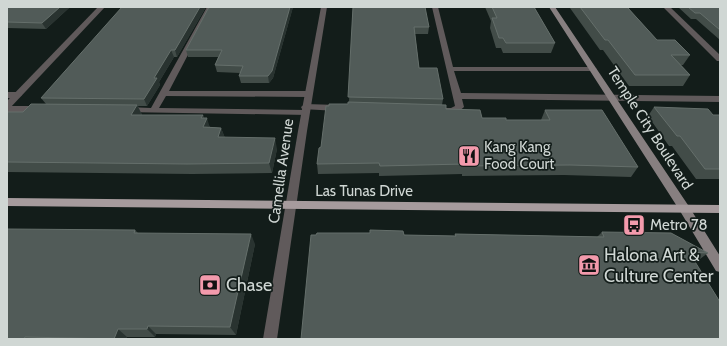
<svg xmlns="http://www.w3.org/2000/svg" width="727" height="346" font-family="Cabin,sans-serif">
<style>
.lines{fill:none;stroke-linecap:round;stroke-linejoin:round}
.lane{fill:#605a5b;fill-rule:evenodd}
.street{fill:#605a5b;fill-rule:evenodd}
.secondary{fill:#877f80;fill-rule:evenodd}
.primary{fill:#a69b9d;fill-rule:evenodd}
.wall{fill:#424c48}
.shaded-wall{fill:#293330}
.building{fill:#515b58;stroke:#656f6b}
.labels{text-anchor:middle;stroke-width:3.5;stroke-linejoin:round;paint-order:stroke}
.street-label{font-size:15px;fill:#d0d7d4;stroke:#131d1a}
.poi-label{font-size:15px;fill:#d0d7d4;stroke:#131d1a;text-anchor:start}
.near-poi-label{font-size:18px;fill:#d0d7d4;stroke:#131d1a;text-anchor:start}
</style>
<rect width="100%" height="100%" fill="#131d1a"/>
<g class="lines">
<g class="lane">
<path d="M207,7H213L169,91H308L312,94L308,97L166,96L159,108L305,110L308,111L309,113L308,115L124,112L123,110L127,107L151,108Z"/>
<path d="M432,7H438L453,67H593L597,69L593,71H454L461,93L720,96V102L462,99L464,107C457,114 448,114 439,112L438,110L439,108H451L455,106Z"/>
<path d="M663,7H670L720,55V61H717Z"/>
<path d="M7,92H18L22,95L18,98H7Z"/>
<path d="M305,104L338,105L342,108L338,111L302,109L301,107Z"/>
<path d="M7,106H39L43,109L39,112H7Z"/>
</g>
<g class="street">
<path d="M98,7H105L10,108L7,109V101Z"/>
<path d="M321,7H327L307,131L277,339H263L298,131Z"/>
</g>
<path class="secondary" d="M549,7H555L688,205L720,256V272L716,271L680,211Z"/>
<path class="primary" d="M7,198L720,205V213L7,206Z"/>
</g>
<g class="wall">
<path d="M7,7H70L46,29L7,28Z"/>
<path d="M206,7L177,57H174L159,82L160,85L147,106H138L142,115H203L204,118L210,127L221,128L225,138L277,149L272,173L192,174L7,172V112H23L46,104L41,98Z"/>
<path d="M209,7H293L273,78L269,83H241L239,76L240,73L217,72L215,65L218,57H188L186,50Z"/>
<path d="M353,7L429,27L428,34H415L419,68L443,99L442,105L446,109L482,118L506,120H541L545,110L638,167L631,177L564,175L462,176V174L379,176V173L318,174L317,164L321,147L349,102Z"/>
<path d="M485,7H534L555,43L551,53H503L501,48H496L490,28L491,21Z"/>
<path d="M570,7H627L657,40L690,55L683,65H681L690,75L683,86H629L603,50H600L570,8Z"/>
<path d="M678,7H720V40L696,19H691Z"/>
<path d="M654,107L713,115H720V179H696L672,146H669L648,116Z"/>
<path d="M135,230L138,233L255,244L236,335L156,334L155,337H127V339H7Z"/>
<path d="M602,232L708,253L696,262L404,235L455,236V234L597,237Z"/>
</g>
<g class="shaded-wall">
<path d="M60,7H70L46,29L42,23Z"/>
<path d="M200,7H206L177,57L175,50Z"/>
<path d="M290,7H293L273,78L269,83L268,76Z"/>
<path d="M171,50L174,57L159,82L160,85L147,106L144,99L154,78Z"/>
<path d="M137,105L142,115H131Z"/>
<path d="M203,115L205,121L207,118L210,128L203,127L201,118Z"/>
<path d="M221,128L225,138L218,137Z"/>
<path d="M275,138L277,149L272,173L269,163Z"/>
<path d="M251,234L255,244L236,335L230,327Z"/>
<path d="M148,326L156,334L155,337L147,329Z"/>
<path d="M118,329L127,337V339H114Z"/>
</g>
<g class="building">
<path d="M7,7H60L42,23L7,22Z"/>
<path d="M122,7H200L175,50H171L154,78H157L144,99L41,98Z"/>
<path d="M209,7H290L272,71L268,76H239L243,66L215,65L222,50H186Z"/>
<path d="M353,7H425L429,27H414L419,68H437L443,99L348,97Z"/>
<path d="M492,7H534L555,43H506L503,38H499L492,18H497Z"/>
<path d="M580,7H627L657,40H675L690,55H671L690,75H635L608,40H605Z"/>
<path d="M688,7H720V30L700,13H695Z"/>
<path d="M348,102L446,105V109L480,110L482,118H506V120H550L545,110H602L638,167L570,165L465,166L464,164L380,166L379,163L317,164L319,148L321,147L326,106H329V104H348Z"/>
<path d="M31,104L137,105L131,115H203L201,118H207L203,127L221,128L218,137L275,138L269,163L187,164L7,162V112H23Z"/>
<path d="M654,107L708,109L713,115H720V169H705L680,136H677Z"/>
<path d="M7,229L135,230L134,233L251,234L230,327L148,326L147,329H118L114,339L25,337L24,339H7Z"/>
<path d="M370,230L403,231L404,235L456,236L455,234L604,237L602,232L671,233L708,253L689,252L720,302V339H301L311,235H316L317,233H370Z"/>
</g>
<defs>
<g id="restaurant-square" transform="scale(1.15)"><rect x="-9" y="-9" width="18" height="18" rx="4" fill="#f39aac" stroke="#131d1a"/><path d="M-5-6h1v4h1v-4h1v4h1v-4h1v5L-1.5 .5V6h-2V.5L-5-1ZM5-6V6H3V1.5H1.5Q1.5-4 5-6Z" fill="#111"/></g>
<g id="bus-square" transform="scale(1.15)"><rect x="-9" y="-9" width="18" height="18" rx="4" fill="#f39aac" stroke="#131d1a"/><path d="M-5-6H5V4H4V6H2V4H-2V6H-4V4H-5ZM-3.5-4V0h7V-4ZM-3.5 1.2v1.5H-2V1.2ZM2 1.2v1.5H3.5V1.2Z" fill="#111"/></g>
<g id="museum-square" transform="scale(1.15)"><rect x="-9" y="-9" width="18" height="18" rx="4" fill="#f39aac" stroke="#131d1a"/><path d="M0-6L6-3V-2H-6V-3ZM-5-1h2V3h-2ZM-1-1h2V3h-2ZM3-1h2V3H3ZM-6 4H6V6H-6Z" fill="#111"/></g>
<g id="bank-square" transform="scale(1.15)"><rect x="-9" y="-9" width="18" height="18" rx="4" fill="#f39aac" stroke="#131d1a"/><path d="M-6-4H6V4H-6ZM0-2.3a2.3 2.3 0 1 0 0 4.6a2.3 2.3 0 1 0 0-4.6Z" fill="#111"/></g>
</defs>
<g fill-rule="evenodd">
<use href="#restaurant-square" x="469" y="156"/>
<use href="#bus-square" x="634" y="225"/>
<use href="#museum-square" x="589" y="265"/>
<use href="#bank-square" x="210" y="285"/>
</g>
<g class="labels">
<g class="street-label">
<text transform="translate(650 128) rotate(57)" y="5">Temple City Boulevard</text>
<text transform="translate(281 171) rotate(-82)" y="5">Camellia Avenue</text>
<text x="364" y="196">Las Tunas Drive</text>
</g>
<g class="poi-label">
<text x="484" y="152">Kang Kang<tspan x="484" dy="17">Food Court</tspan></text>
<text x="650" y="230">Metro 78</text>
</g>
<g class="near-poi-label">
<text x="604" y="261">Halona Art &amp;<tspan x="604" dy="21">Culture Center</tspan></text>
<text x="226" y="291">Chase</text>
</g>
</g>
<rect width="727" height="346" fill="none" stroke="#d0d7d4" stroke-width="16"/>
</svg>
